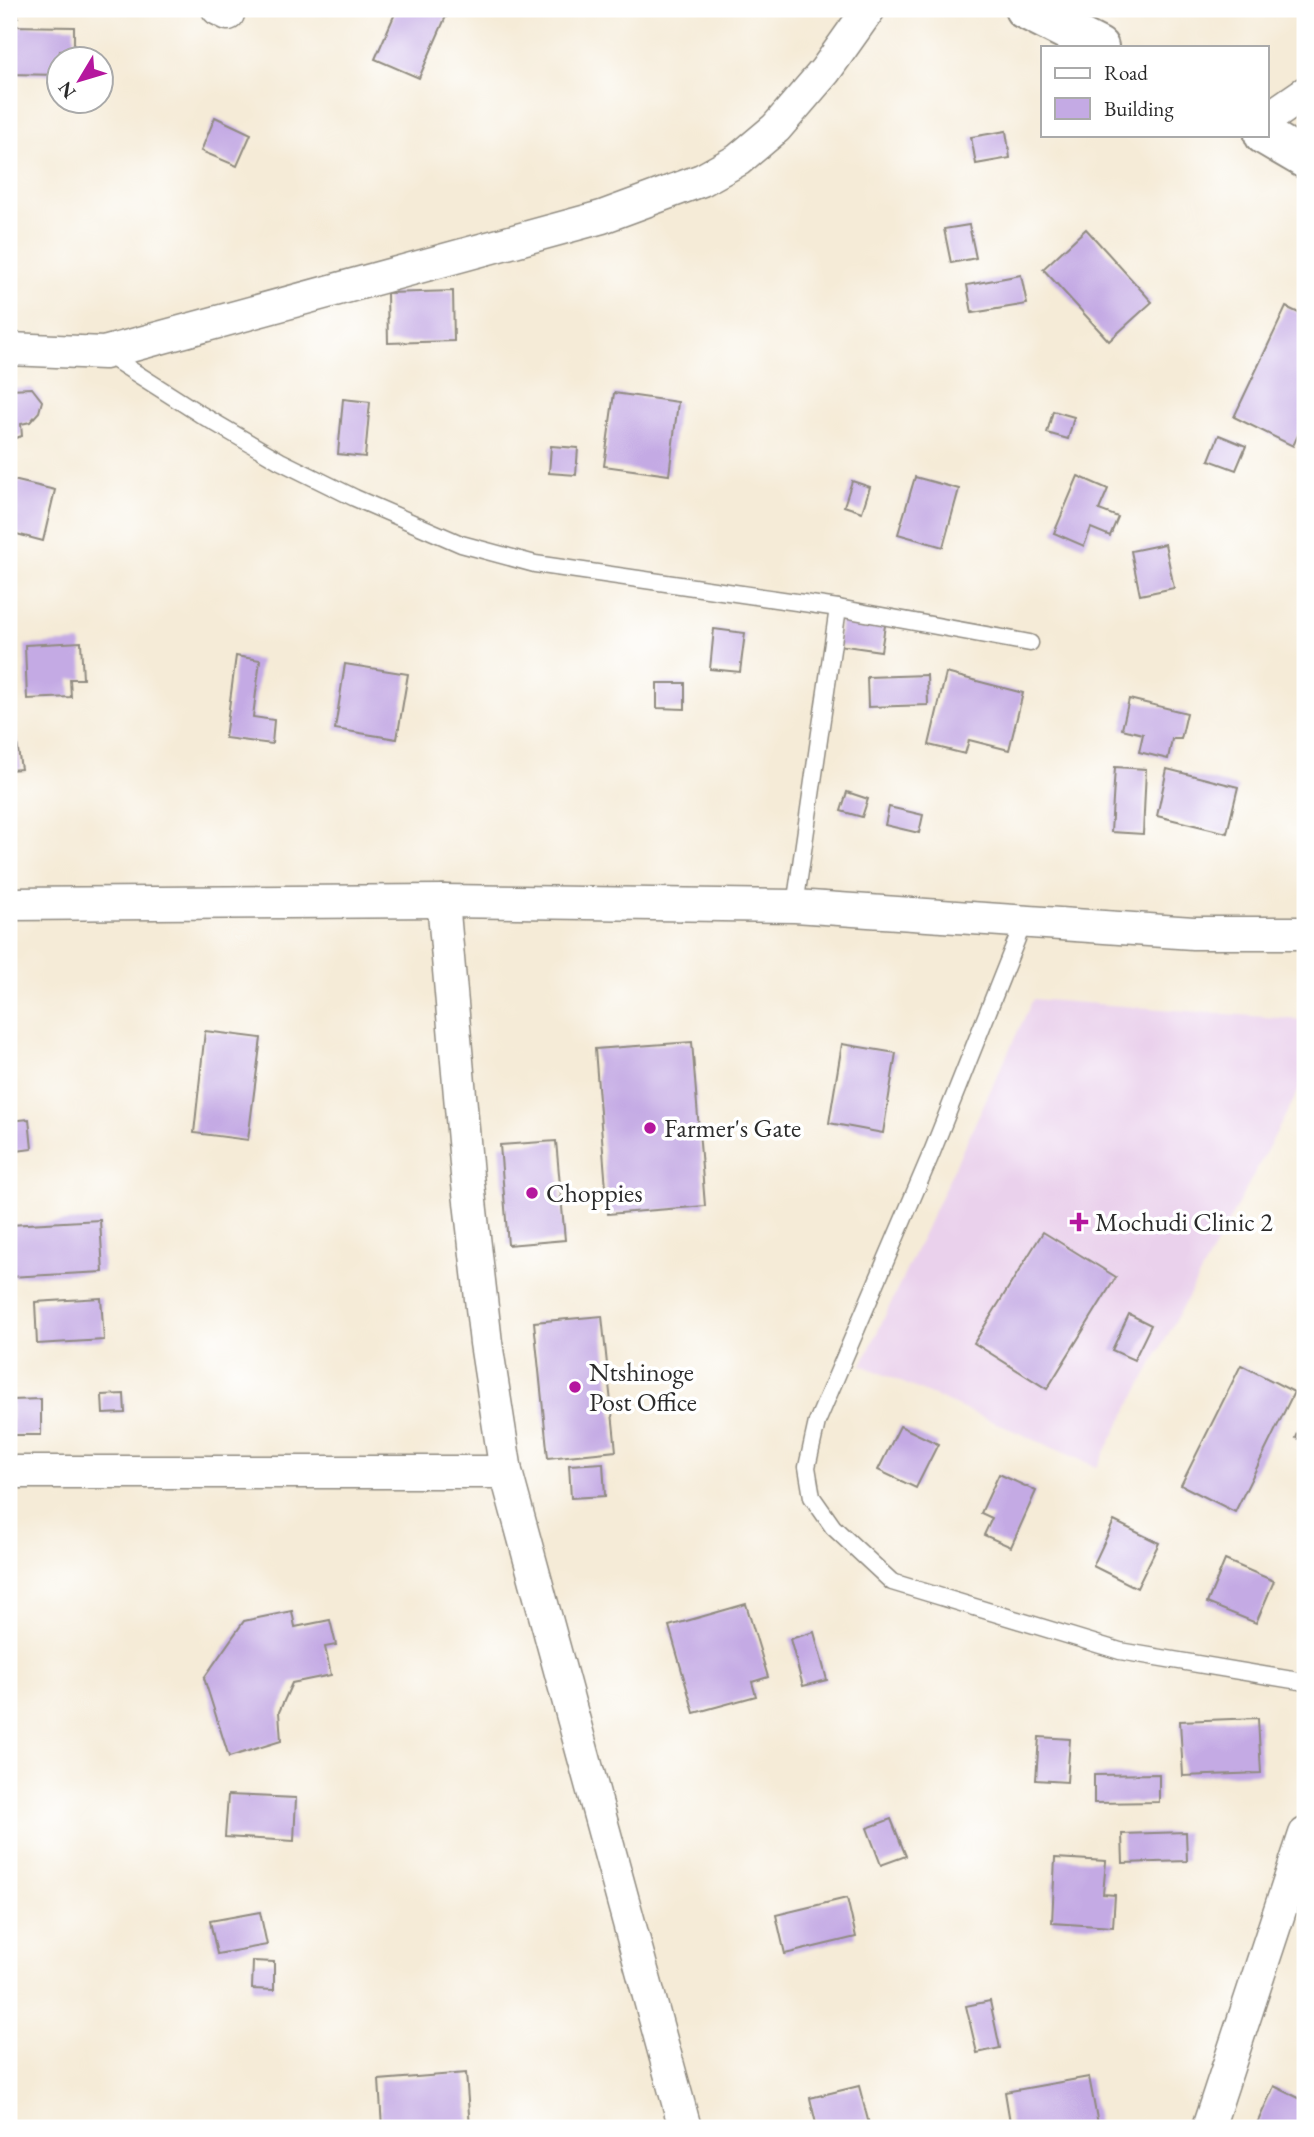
<svg xmlns="http://www.w3.org/2000/svg" width="1314" height="2137" font-family="'EB Garamond',serif">
<style>
.built{fill:#ead1ec}
.building{fill:#c4aae4}
.lines{fill:none;stroke-linecap:round;stroke-linejoin:round}
.service-casing{stroke:#908b81;stroke-width:19}
.minor-casing{stroke:#908b81;stroke-width:35}
.tertiary-casing{stroke:#908b81;stroke-width:42}
.service{stroke:#fff;stroke-width:16}
.minor{stroke:#fff;stroke-width:32}
.tertiary{stroke:#fff;stroke-width:38}
.poi-dot{fill:#b5179e;stroke:#fff;stroke-width:2.5}
.labels{text-anchor:middle;stroke-width:7;stroke-linejoin:round;paint-order:stroke}
.poi-label{font-size:26px;fill:#2b2b2b;stroke:#fff;text-anchor:start}
</style>
<rect width="100%" height="100%" fill="#fff"/>
<filter id="ink" filterUnits="userSpaceOnUse"><feTurbulence type="fractalNoise" baseFrequency=".0143" numOctaves="2"/><feDisplacementMap in="SourceGraphic" scale="14" xChannelSelector="R" yChannelSelector="G"/><feConvolveMatrix kernelMatrix="1 2 1 2 8 2 1 2 1" color-interpolation-filters="sRGB"/></filter>
<filter id="wash" filterUnits="userSpaceOnUse"><feTurbulence type="fractalNoise" baseFrequency=".00686" numOctaves="4" result="noise"/><feDisplacementMap in="SourceGraphic" scale="28" xChannelSelector="R" yChannelSelector="G"/><feGaussianBlur stdDeviation="1.57" result="paint"/><feColorMatrix in="noise" values="0 0 0 0 0 0 0 0 0 0 0 0 0 0 0 0 0 1.4 0 .05"/><feComposite in="paint" operator="in"/></filter>
<g filter="url(#wash)">
<rect width="100%" height="100%" fill="#f5ebd7"/>
<path class="built" d="M1033,999L1305,1020V1079L1097,1467L862,1365Z"/>
<g id="blocks">
<g class="building">
<path d="M9,9H16L18,17L9,18Z"/>
<path d="M397,9H435L447,14L419,78L375,59Z"/>
<path d="M489,9H513L509,18Z"/>
<path d="M9,26L74,27V51H60V75L9,74Z"/>
<path d="M215,117L251,134L237,166L201,151Z"/>
<path d="M1006,131L1010,158L976,164L971,137Z"/>
<path d="M969,225L976,258L951,263L944,229Z"/>
<path d="M1086,229L1152,302L1109,341L1043,269Z"/>
<path d="M1021,275L1027,304L972,313L967,285Z"/>
<path d="M453,291L454,341L388,343L387,293Z"/>
<path d="M1286,307L1305,316V420L1293,446L1234,417Z"/>
<path d="M32,388L42,401L39,412L30,422L21,424L22,436L9,440V389Z"/>
<path d="M614,393L678,402L669,475L604,466Z"/>
<path d="M343,399L370,402L365,457L338,454Z"/>
<path d="M1053,411L1074,417L1068,439L1047,433Z"/>
<path d="M1219,435L1246,446L1236,470L1209,460Z"/>
<path d="M551,446L578,448L576,475L549,473Z"/>
<path d="M1078,476L1108,489L1099,510L1118,517L1110,536L1091,528L1084,546L1054,533Z"/>
<path d="M915,477L959,489L943,547L898,534Z"/>
<path d="M9,479L55,490L43,541L9,532Z"/>
<path d="M852,481L870,487L862,512L844,506Z"/>
<path d="M1165,544L1174,588L1140,595L1131,551Z"/>
<path d="M842,613L886,619L881,651L838,645Z"/>
<path d="M714,629L745,633L740,672L710,669Z"/>
<path d="M81,642L83,679H70L71,697L27,699L25,645Z"/>
<path d="M236,656L260,660L253,717L274,720L272,744L225,738Z"/>
<path d="M345,664L408,674L397,739L335,729Z"/>
<path d="M946,673L1023,693L1009,750L969,740L965,754L929,745Z"/>
<path d="M927,675L928,705L868,707L867,677Z"/>
<path d="M657,683H685V709L657,708Z"/>
<path d="M1129,699L1187,713L1181,739H1172L1168,759L1139,752L1143,734L1122,729Z"/>
<path d="M16,736L21,769L9,770V737Z"/>
<path d="M1115,767L1146,769L1143,834L1111,832Z"/>
<path d="M1167,769L1238,787L1227,833L1157,816Z"/>
<path d="M847,792L868,799L862,817L841,811Z"/>
<path d="M889,807L923,815L919,833L885,825Z"/>
<path d="M205,1031L261,1038L248,1140L194,1133Z"/>
<path d="M692,1042L705,1206L608,1214L595,1049Z"/>
<path d="M842,1044L896,1053L883,1133L829,1123Z"/>
<path d="M29,1119L32,1149L9,1152V1121Z"/>
<path d="M556,1141L565,1240L508,1245L500,1145Z"/>
<path d="M100,1220L103,1272L9,1277V1225Z"/>
<path d="M1043,1232L1116,1277L1047,1389L974,1343Z"/>
<path d="M101,1298L104,1340L37,1344L35,1302Z"/>
<path d="M1129,1314L1151,1325L1134,1360L1112,1350Z"/>
<path d="M602,1316L616,1451L548,1458L534,1322Z"/>
<path d="M1241,1365L1294,1392L1235,1512L1181,1485Z"/>
<path d="M124,1394L125,1413L103,1414L102,1395Z"/>
<path d="M41,1399V1435H12V1400Z"/>
<path d="M1305,1416V1441L1296,1438Z"/>
<path d="M900,1426L938,1444L916,1488L878,1470Z"/>
<path d="M603,1463L605,1496L571,1498L569,1465Z"/>
<path d="M999,1474L1036,1491L1011,1547L984,1535L992,1518L981,1513Z"/>
<path d="M1114,1521L1159,1543L1137,1588L1093,1566Z"/>
<path d="M1225,1560L1274,1581L1256,1623L1207,1603Z"/>
<path d="M746,1604L768,1677L752,1682L756,1696L694,1713L669,1626Z"/>
<path d="M292,1611L295,1627L330,1620L336,1645L325,1647L331,1675L292,1683L279,1712L281,1741L229,1757L204,1678L244,1621Z"/>
<path d="M814,1632L827,1680L803,1686L790,1639Z"/>
<path d="M1258,1718L1261,1773L1183,1776L1180,1721Z"/>
<path d="M1039,1737L1070,1739L1067,1782L1036,1780Z"/>
<path d="M1159,1774V1802L1094,1803V1775Z"/>
<path d="M228,1795L296,1798L294,1841L225,1837Z"/>
<path d="M891,1819L906,1856L881,1865L867,1828Z"/>
<path d="M1186,1832L1187,1861L1123,1863L1122,1834Z"/>
<path d="M1055,1858L1106,1861L1103,1894L1115,1895L1113,1927L1052,1923Z"/>
<path d="M847,1898L856,1937L785,1954L776,1915Z"/>
<path d="M260,1912L267,1945L217,1954L210,1921Z"/>
<path d="M253,1961L274,1962V1990L252,1989Z"/>
<path d="M990,2001L1000,2048L977,2053L966,2006Z"/>
<path d="M466,2073L470,2128H382L379,2080Z"/>
<path d="M1089,2077L1098,2124L1072,2128H1011L1005,2092Z"/>
<path d="M859,2086L870,2128H817L810,2098Z"/>
<path d="M1274,2086L1305,2101V2128H1255Z"/>
</g>
</g>
</g>
<g filter="url(#ink)">
<use href="#blocks" fill-opacity="0" stroke="#908b81" stroke-width="2"/>
<g class="lines">
<g class="service-casing">
<g id="service">
<path d="M106,354L200,414L280,461L355,498L461,544L535,564L838,608L1030,643"/>
<path d="M795,906L838,608"/>
<path d="M1024,921L932,1152L817,1422L807,1467L812,1497L833,1527L892,1582L1120,1651L1305,1682"/>
</g>
</g>
<g class="minor-casing">
<g id="minor">
<path d="M218,9L228,14"/>
<path d="M1267,119L1305,93"/>
<path d="M9,349L104,353L602,217L702,180L738,160L776,128L825,71L869,9"/>
<path d="M443,901L467,1175L486,1343L506,1472L685,2128"/>
<path d="M9,904L443,901L795,906L1193,933H1305"/>
<path d="M9,1472H506"/>
<path d="M1208,2128L1305,1834"/>
</g>
</g>
<g class="tertiary-casing">
<g id="tertiary">
<path d="M1024,9L1099,47"/>
<path d="M1264,135L1305,159"/>
</g>
</g>
<use href="#service" class="service"/>
<use href="#minor" class="minor"/>
<use href="#tertiary" class="tertiary"/>
</g>
</g>
<g class="poi-dot">
<circle cx="650" cy="1128" r="7"/>
<circle cx="532" cy="1193" r="7"/>
<path d="M1075.5 1211.5h7v7h7v7h-7v7h-7v-7h-7v-7h7z"/>
<circle cx="575" cy="1387" r="7"/>
</g>
<g class="labels">
<g class="poi-label">
<text x="664" y="1137">Farmer's Gate</text>
<text x="546" y="1202">Choppies</text>
<text x="1095" y="1231">Mochudi Clinic 2</text>
<text x="589" y="1381">Ntshinoge<tspan x="589" dy="30">Post Office</tspan></text>
</g>
</g>
<rect width="1314" height="2137" fill="none" stroke="#fff" stroke-width="35"/>
<rect x="1041" y="46" width="228" height="91" fill="#ffffff" stroke="#aaaaaa" stroke-width="2"/>
<rect x="1055" y="68" width="35" height="10" fill="#ffffff" stroke="#aaaaaa" stroke-width="2"/>
<text x="1104" y="80" font-size="21" fill="#2b2b2b">Road</text>
<rect x="1055" y="98" width="35" height="21" fill="#c4aae4" stroke="#aaaaaa" stroke-width="2"/>
<text x="1104" y="116" font-size="21" fill="#2b2b2b">Building</text>
<g transform="translate(80 80) rotate(232)"><circle r="33" fill="#ffffff" stroke="#aaaaaa" stroke-width="2"/>
<path d="M0-5L12 26L0 18L-12 26Z" fill="#b5179e"/>
<text y="-10" font-size="19" font-weight="bold" text-anchor="middle" fill="#2b2b2b">N</text>
</g>
</svg>
